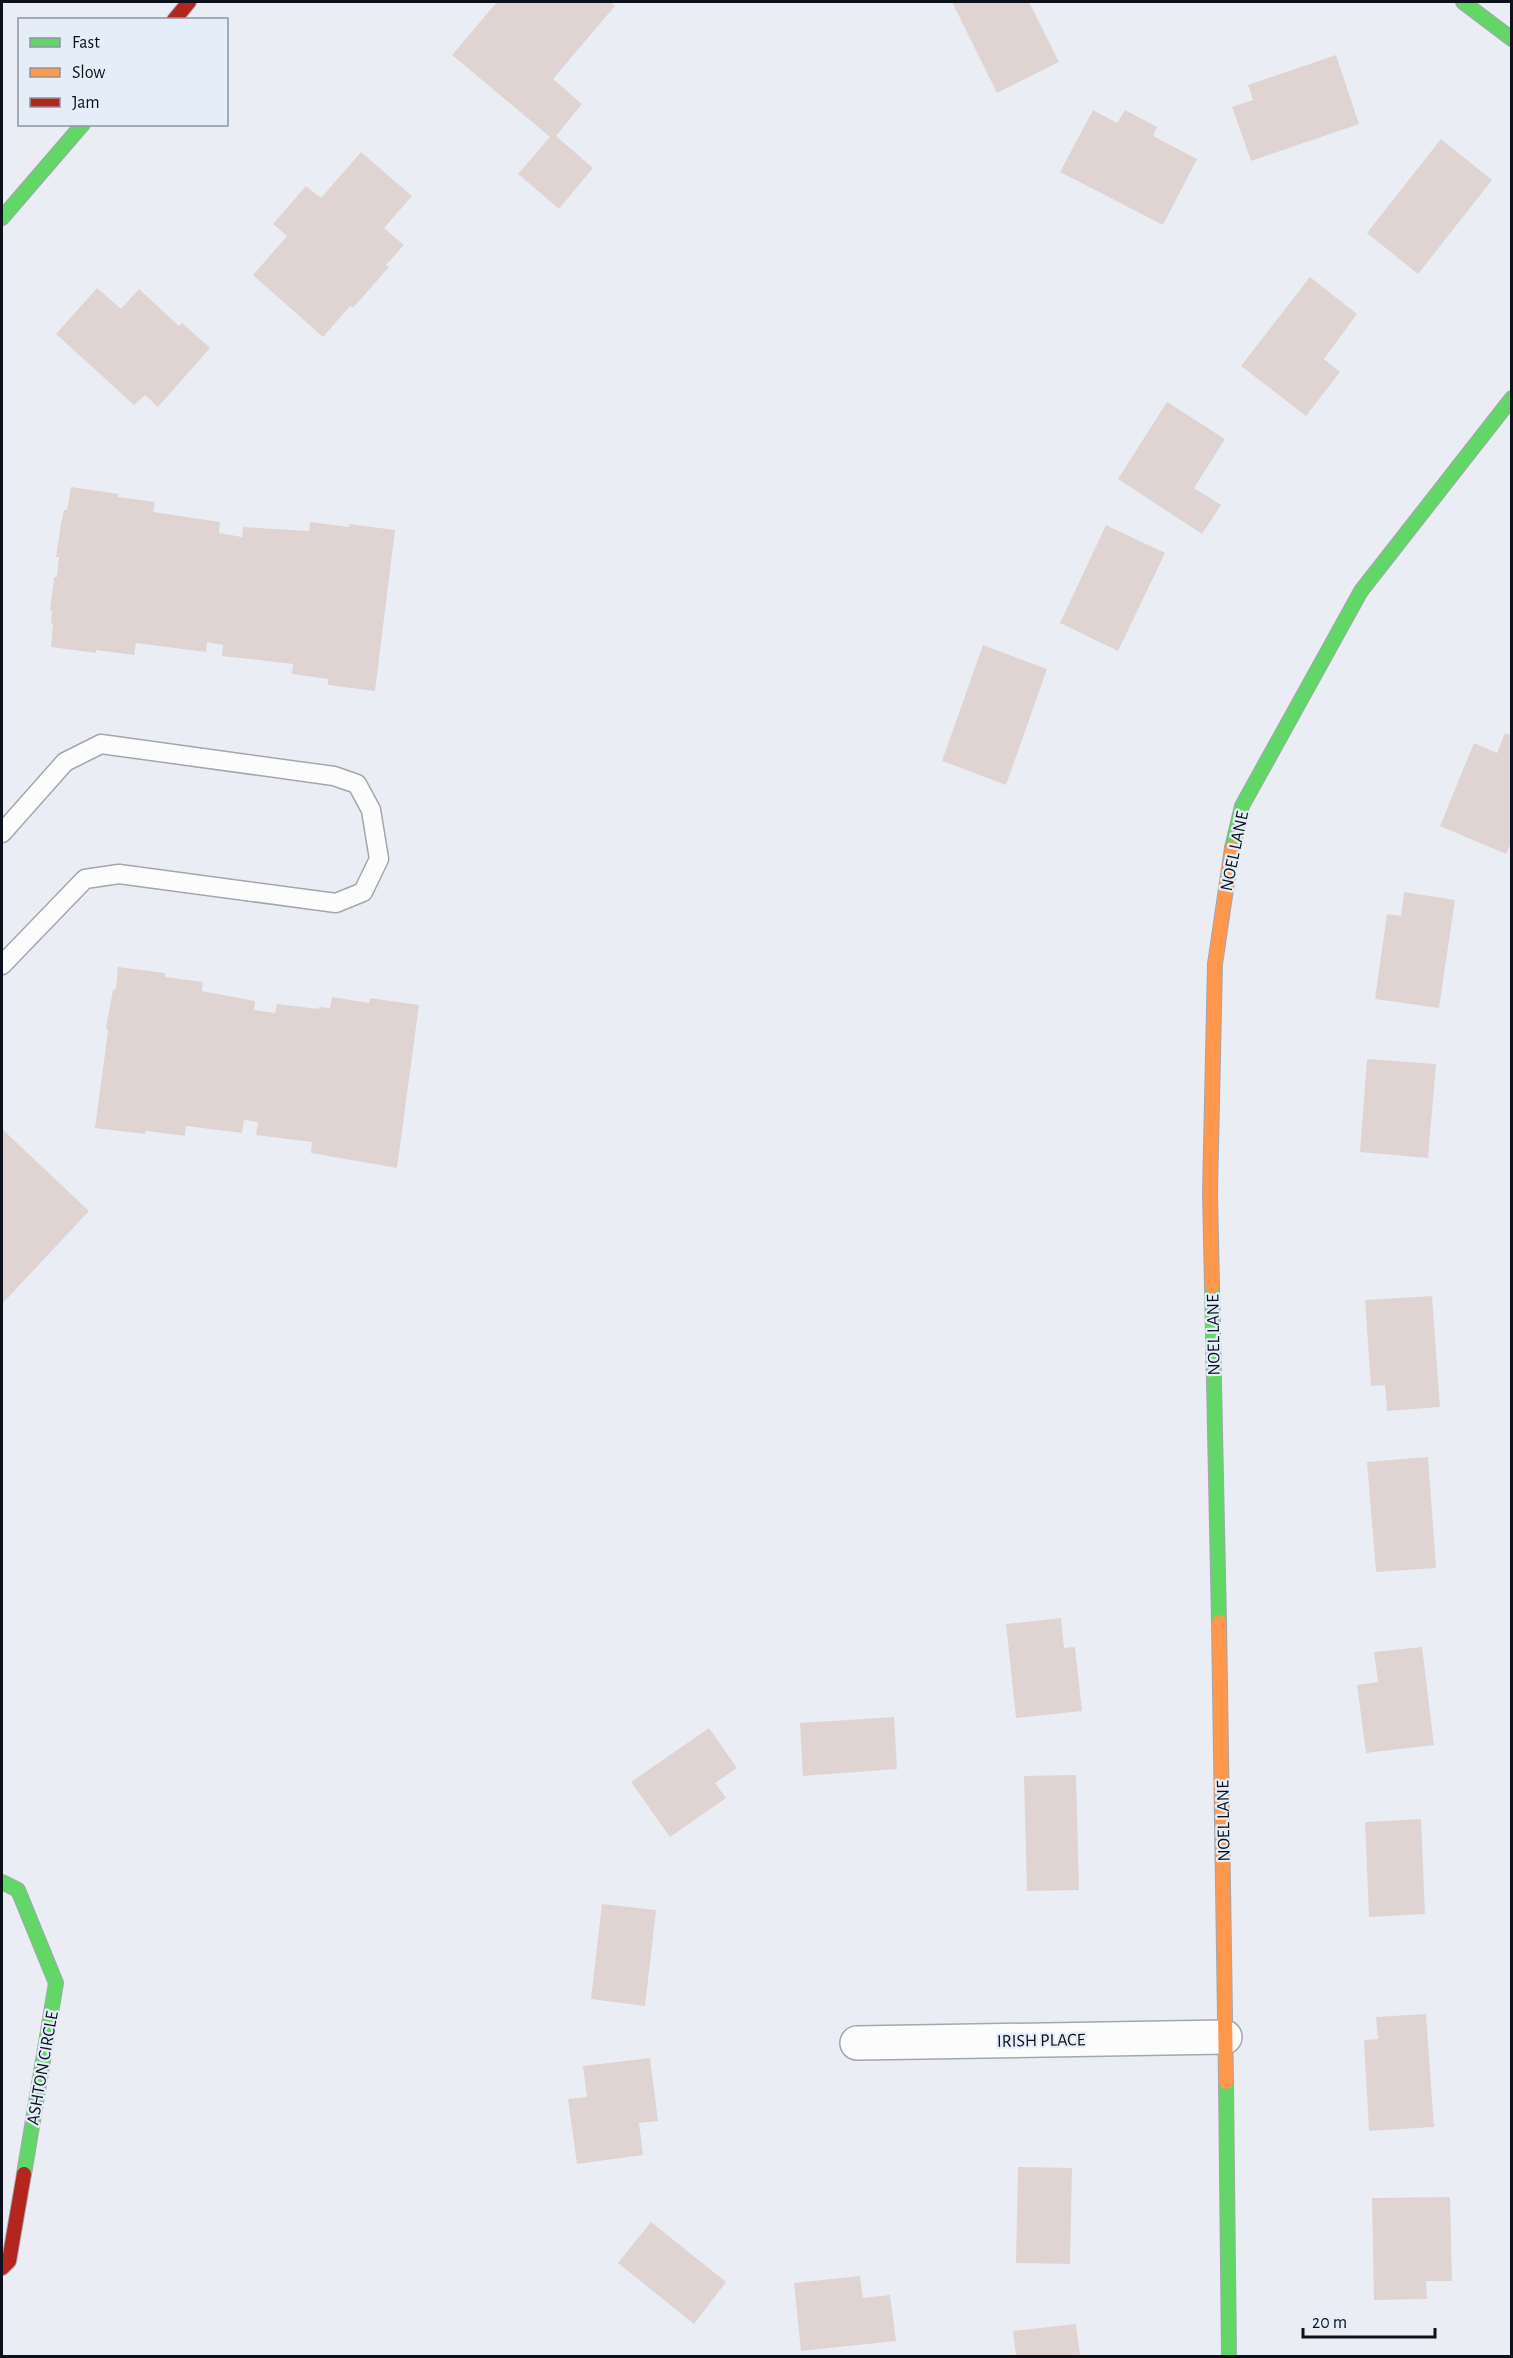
<svg xmlns="http://www.w3.org/2000/svg" width="1513" height="2358" font-family="'Alegreya Sans',sans-serif">
<style>
.building{fill:#e0d4d3}
.lines{fill:none;stroke-linecap:round;stroke-linejoin:round}
.lane-casing{stroke:#a2a7af;stroke-width:21}
.street-casing{stroke:#a2a7af;stroke-width:36}
.fast-casing{stroke:#a2a7af;stroke-width:16}
.slow-casing{stroke:#a2a7af;stroke-width:16}
.jam-casing{stroke:#a2a7af;stroke-width:16}
.lane{stroke:#fcfcfd;stroke-width:18}
.street{stroke:#fcfcfd;stroke-width:33}
.fast{stroke:#63d668;stroke-width:14}
.slow{stroke:#ff974d;stroke-width:14}
.jam{stroke:#b3261e;stroke-width:14}
.labels{text-anchor:middle;stroke-width:4.5;stroke-linejoin:round;paint-order:stroke}
.street-label{font-size:18px;fill:#0c121c;stroke:#e5edf9}
</style>
<rect width="100%" height="100%" fill="#eaeef4"/>
<g class="building">
<path d="M497,2H610L615,6L553,79L582,104L556,136L593,168L559,209L518,174L550,137L452,55Z"/>
<path d="M952,2H1029L1059,62L997,93Z"/>
<path d="M1336,55L1359,124L1251,161L1232,107L1253,100L1248,85Z"/>
<path d="M1093,110L1117,123L1125,110L1157,127L1153,136L1197,159L1163,225L1060,172Z"/>
<path d="M1441,139L1492,180L1418,274L1367,233Z"/>
<path d="M361,152L412,196L384,228L404,245L386,265L389,267L353,308L350,306L323,337L253,275L287,236L273,224L306,186L321,198Z"/>
<path d="M1310,277L1357,314L1324,359L1340,372L1306,416L1241,366Z"/>
<path d="M97,288L121,309L139,289L179,326L182,323L210,348L158,407L145,395L134,405L56,334Z"/>
<path d="M1167,402L1225,439L1194,488L1221,505L1202,534L1118,479Z"/>
<path d="M71,487L119,494L118,497L155,502L153,512L220,522L219,533L242,537L243,527L309,531L310,522L349,527V524L395,530L375,691L328,685V679L292,674L293,664L222,656L223,645L207,642L206,652L136,643L134,655L96,650V653L51,647L53,624H51L52,611H50L54,577H57L59,557H56L61,523L64,510H67Z"/>
<path d="M1106,525L1165,553L1118,651L1060,623Z"/>
<path d="M983,645L1047,669L1006,785L942,761Z"/>
<path d="M1505,733L1512,736V841L1506,854L1440,826L1474,743L1497,753Z"/>
<path d="M1404,892L1455,900L1439,1008L1375,999L1387,914L1401,916Z"/>
<path d="M118,967L165,973V977L203,982L202,991L255,1001L254,1010L275,1013L277,1004L319,1009V1007L330,1008L332,997L369,1003L370,998L419,1005L397,1168L311,1153L312,1142L256,1135L258,1122L244,1120L242,1133L186,1126L185,1136L146,1131L145,1134L95,1128L108,1031L106,1028L113,990L116,989Z"/>
<path d="M1367,1059L1436,1064L1428,1158L1360,1152Z"/>
<path d="M2,1129L89,1211L2,1304Z"/>
<path d="M1432,1296L1440,1407L1387,1411L1385,1385L1371,1386L1365,1300Z"/>
<path d="M1428,1457L1436,1568L1376,1572L1367,1462Z"/>
<path d="M1061,1618L1064,1648L1075,1647L1082,1711L1016,1718L1006,1624Z"/>
<path d="M1422,1647L1434,1745L1366,1753L1357,1685L1378,1682L1374,1652Z"/>
<path d="M894,1717L897,1769L803,1776L800,1723Z"/>
<path d="M709,1728L737,1768L715,1783L726,1798L670,1837L631,1782Z"/>
<path d="M1076,1775L1079,1890L1027,1891L1024,1776Z"/>
<path d="M1421,1819L1425,1914L1369,1917L1365,1822Z"/>
<path d="M602,1904L656,1910L645,2006L591,1999Z"/>
<path d="M1426,2014L1434,2127L1369,2131L1364,2040L1378,2039L1376,2017Z"/>
<path d="M650,2058L658,2121L639,2123L643,2155L577,2164L568,2099L587,2097L583,2066Z"/>
<path d="M1018,2167L1072,2168L1070,2264L1016,2263Z"/>
<path d="M1450,2197L1452,2281H1426L1427,2299L1374,2300L1372,2198Z"/>
<path d="M651,2222L726,2282L694,2324L618,2263Z"/>
<path d="M860,2276L863,2298L890,2295L896,2341L801,2351L794,2283Z"/>
<path d="M1076,2324L1080,2356H1016L1013,2331Z"/>
</g>
<g class="lines">
<g class="lane-casing">
<path id="lane" d="M2,833L65,762L101,744L334,776L357,784L371,810L379,859L363,892L336,903L119,874L85,879L2,965"/>
</g>
<g class="street-casing">
<path id="street" d="M857,2043L1225,2037"/>
</g>
<g class="fast-casing">
<g id="fast">
<path d="M1463,2L1512,39"/>
<path d="M2,218L83,124"/>
<path d="M1232,848L1242,806L1361,591L1512,398"/>
<path d="M1212,1286L1219,1622"/>
<path d="M2,1882L18,1890L56,1983L24,2174"/>
<path d="M1226,2082L1229,2356"/>
</g>
</g>
<g class="slow-casing">
<g id="slow">
<path d="M1212,1286L1210,1193L1215,964L1232,848"/>
<path d="M1219,1622L1226,2082"/>
</g>
</g>
<g class="jam-casing">
<g id="jam">
<path d="M174,20L189,2"/>
<path d="M2,2268L9,2261L24,2174"/>
</g>
</g>
<use href="#lane" class="lane"/>
<use href="#street" class="street"/>
<use href="#fast" class="fast"/>
<use href="#slow" class="slow"/>
<use href="#jam" class="jam"/>
</g>
<g class="labels">
<g class="street-label">
<text transform="translate(1234 851) rotate(-78)" y="6">NOEL LANE</text>
<text transform="translate(1213 1335) rotate(-91)" y="6">NOEL LANE</text>
<text transform="translate(1223 1821) rotate(-91)" y="6">NOEL LANE</text>
<text transform="translate(1041 2040) rotate(-1)" y="6">IRISH PLACE</text>
<text transform="translate(42 2068) rotate(-80)" y="6">ASHTON CIRCLE</text>
</g>
</g>
<rect width="1513" height="2358" fill="none" stroke="#0c121c" stroke-width="6"/>
<rect x="18" y="18" width="210" height="108" fill="#e5edf9" stroke="#8e95a1" stroke-width="1.5"/>
<rect x="30" y="38" width="30" height="9" fill="#63d668" stroke="#8e95a1" stroke-width="1.5"/>
<text x="72" y="48" font-size="18" fill="#0c121c">Fast</text>
<rect x="30" y="68" width="30" height="9" fill="#ff974d" stroke="#8e95a1" stroke-width="1.5"/>
<text x="72" y="78" font-size="18" fill="#0c121c">Slow</text>
<rect x="30" y="98" width="30" height="9" fill="#b3261e" stroke="#8e95a1" stroke-width="1.5"/>
<text x="72" y="108" font-size="18" fill="#0c121c">Jam</text>
<path d="M1303 2328v9h132v-9" fill="none" stroke="#0c121c" stroke-width="3"/>
<text x="1312" y="2328" font-size="18" fill="#0c121c" stroke="#e5edf9" stroke-width="4.5" paint-order="stroke">20 m</text>
</svg>
